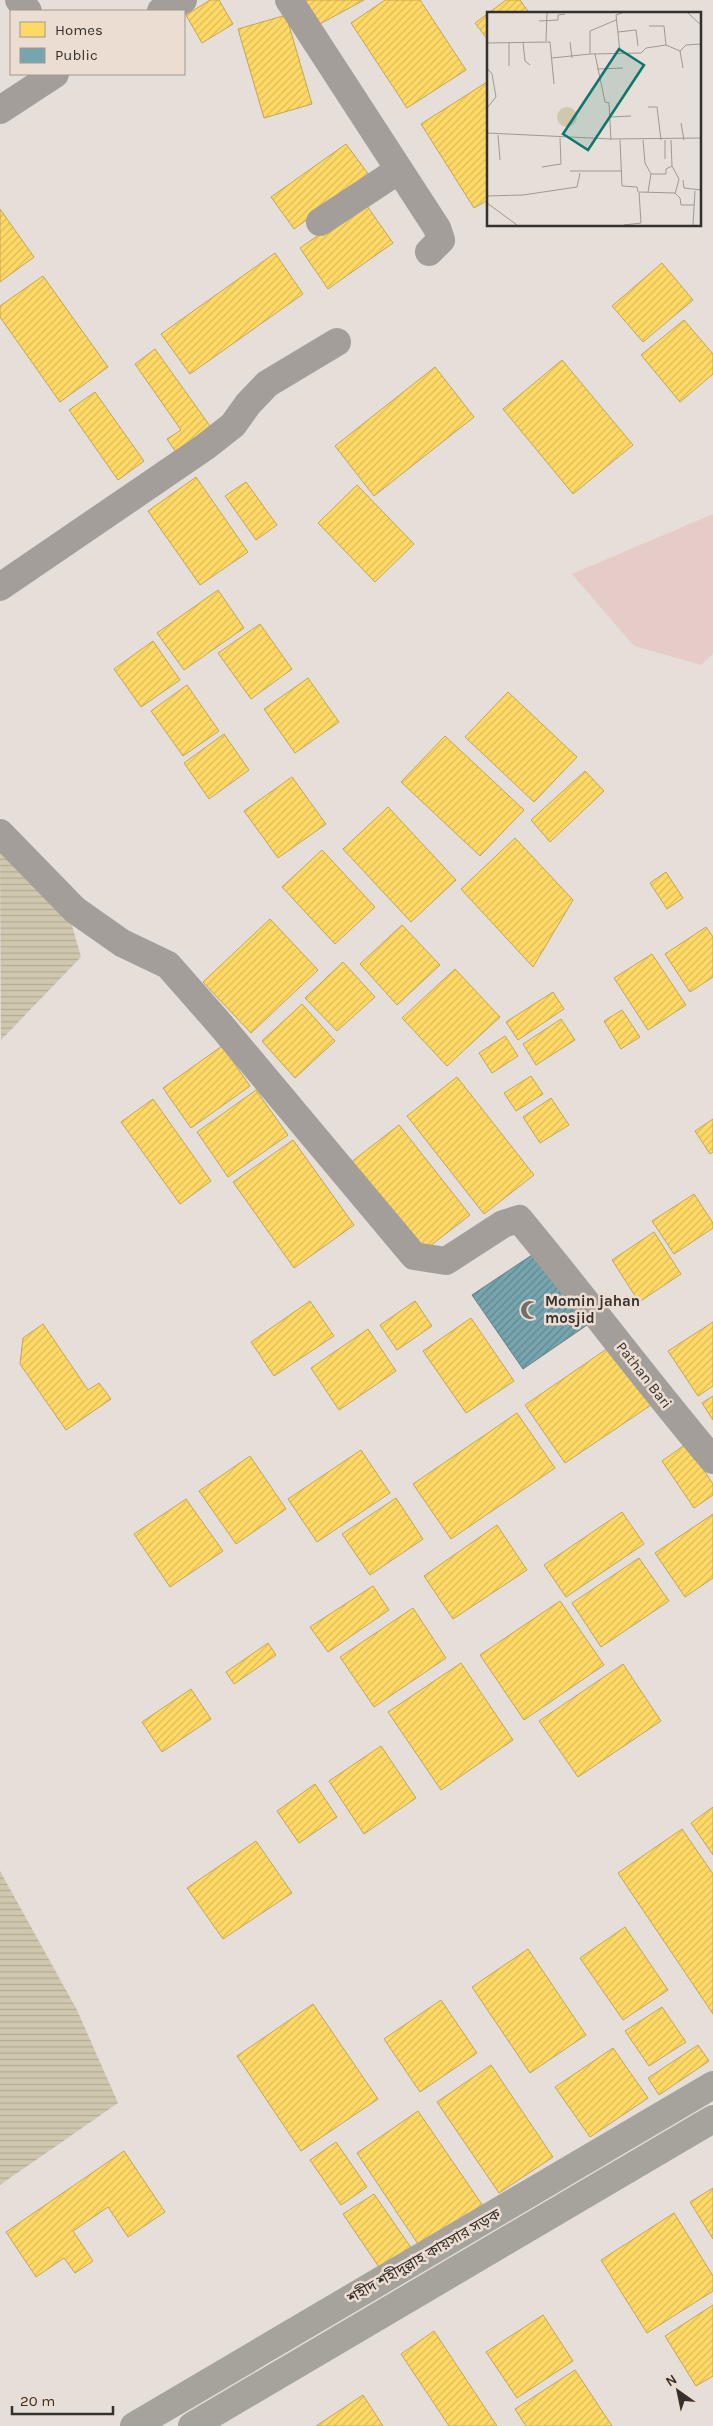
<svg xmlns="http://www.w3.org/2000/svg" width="713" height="2426" font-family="Karla,'Noto Sans Bengali',sans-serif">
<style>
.park{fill:#e6ccc9}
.water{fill:url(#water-rules)}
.homes{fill:url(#homes-hatch);stroke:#c3a655}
.public{fill:url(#public-hatch);stroke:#638288}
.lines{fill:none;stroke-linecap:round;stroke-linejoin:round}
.minor{stroke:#a39e9a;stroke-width:28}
.major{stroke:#a6a29c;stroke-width:28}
.labels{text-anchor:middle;stroke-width:5;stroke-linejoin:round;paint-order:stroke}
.poi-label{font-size:15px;font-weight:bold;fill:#36302c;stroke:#ecddd2;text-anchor:start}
.street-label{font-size:15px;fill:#36302c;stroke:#ecddd2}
.inset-road{fill:none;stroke:#a09893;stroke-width:1}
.view{fill:#0f766e;fill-opacity:0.15;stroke:#0f766e;stroke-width:2.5}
.inset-edge{fill:none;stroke:#36302c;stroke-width:2.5}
</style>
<defs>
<pattern id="water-rules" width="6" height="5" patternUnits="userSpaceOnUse" patternTransform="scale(1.25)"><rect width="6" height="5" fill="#cfc7ae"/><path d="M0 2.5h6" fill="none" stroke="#b2ab96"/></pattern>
<pattern id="homes-hatch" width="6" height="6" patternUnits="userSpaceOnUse" patternTransform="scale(1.25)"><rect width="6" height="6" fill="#ffd966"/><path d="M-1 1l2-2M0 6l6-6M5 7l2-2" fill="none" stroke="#dbbb59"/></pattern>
<pattern id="public-hatch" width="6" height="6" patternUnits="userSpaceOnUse" patternTransform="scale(1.25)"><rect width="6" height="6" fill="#76a5af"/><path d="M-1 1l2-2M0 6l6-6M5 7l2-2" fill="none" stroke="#62878f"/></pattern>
</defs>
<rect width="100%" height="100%" fill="#e6ded8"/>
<path class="park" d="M713,514V654L701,665L634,646L572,574Z"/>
<g class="water">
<path d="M0,845L69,915L81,957L1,1040Z"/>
<path d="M0,1871L77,2010L118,2103L0,2185Z"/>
</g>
<g class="homes">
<path d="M210,0H219L233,24L202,43L186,15Z"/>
<path d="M304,0H364L318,25Z"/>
<path d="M385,0H420L466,70L407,108L351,23Z"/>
<path d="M506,0H520L530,14H488V40L475,23Z"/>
<path d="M286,15L312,104L264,118L238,29Z"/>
<path d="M487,82L488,200L474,208L421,124Z"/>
<path d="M346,144L369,175L294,229L271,197Z"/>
<path d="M365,203L393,243L328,289L300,248Z"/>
<path d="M0,209L34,257L0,282Z"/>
<path d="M275,253L303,294L190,374L161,334Z"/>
<path d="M662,263L693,300L643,342L612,306Z"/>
<path d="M43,276L108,367L60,402L0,317V306Z"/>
<path d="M684,320L713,354V374L680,402L641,355Z"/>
<path d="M155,349L215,433L180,458L167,439L181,430L135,364Z"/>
<path d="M562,360L633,445L573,494L503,409Z"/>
<path d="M435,367L474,417L374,496L335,446Z"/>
<path d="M95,392L144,461L118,480L69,410Z"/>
<path d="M196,477L248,552L200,585L148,511Z"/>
<path d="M246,482L277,525L256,540L225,496Z"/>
<path d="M357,485L414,544L375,582L318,523Z"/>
<path d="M218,590L244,628L184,670L157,633Z"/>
<path d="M260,624L292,669L251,699L218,653Z"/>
<path d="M153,641L180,680L141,707L114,669Z"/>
<path d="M308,678L339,722L295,753L264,709Z"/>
<path d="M187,685L219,731L183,756L151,711Z"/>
<path d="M508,692L577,757L534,802L465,737Z"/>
<path d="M224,734L249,770L209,799L184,763Z"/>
<path d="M445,736L524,810L480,856L401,782Z"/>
<path d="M585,771L604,791L550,842L531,820Z"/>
<path d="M292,777L326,824L278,858L244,811Z"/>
<path d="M388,807L456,880L411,922L343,849Z"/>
<path d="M515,838L573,900L533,967L461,889Z"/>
<path d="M322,850L375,907L335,944L282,887Z"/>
<path d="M666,872L683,898L667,909L650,883Z"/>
<path d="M270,919L318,970L251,1033L203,982Z"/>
<path d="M402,925L440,965L397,1005L360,964Z"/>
<path d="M706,927L713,937V977L690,992L665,954Z"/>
<path d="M652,954L686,1005L648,1030L614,978Z"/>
<path d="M343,962L375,997L337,1031L305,998Z"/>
<path d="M455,969L500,1017L447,1066L402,1018Z"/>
<path d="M553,992L564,1009L518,1040L506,1022Z"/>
<path d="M302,1004L335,1041L295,1078L262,1041Z"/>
<path d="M622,1010L640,1037L621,1049L604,1021Z"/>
<path d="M561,1019L575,1040L536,1065L523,1044Z"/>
<path d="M505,1036L518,1056L492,1073L479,1053Z"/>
<path d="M222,1046L250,1086L191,1128L163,1088Z"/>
<path d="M531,1076L543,1094L516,1111L504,1093Z"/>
<path d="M457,1077L534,1175L484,1214L407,1116Z"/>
<path d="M256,1090L288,1135L228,1177L197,1132Z"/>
<path d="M551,1098L569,1125L540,1143L523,1117Z"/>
<path d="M153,1099L211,1181L180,1204L121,1122Z"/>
<path d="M713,1119V1152L710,1154L695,1131Z"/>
<path d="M399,1125L470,1215L421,1253L350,1163Z"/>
<path d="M293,1140L354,1225L294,1268L233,1182Z"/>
<path d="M694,1194L713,1223V1228L674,1254L652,1221Z"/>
<path d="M654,1232L681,1274L639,1302L612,1260Z"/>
<path d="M310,1301L334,1336L274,1376L251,1342Z"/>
<path d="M415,1301L432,1326L397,1350L380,1325Z"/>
<path d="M471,1318L514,1381L466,1413L423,1351Z"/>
<path d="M713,1322V1386L698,1396L668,1351Z"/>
<path d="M43,1324L88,1390L99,1383L111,1399L66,1430L20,1364L23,1338Z"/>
<path d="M368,1329L396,1371L339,1410L311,1368Z"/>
<path d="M611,1346L651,1405L565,1463L525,1405Z"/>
<path d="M713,1396V1420L702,1403Z"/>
<path d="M517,1413L555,1468L451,1539L413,1484Z"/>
<path d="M686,1444L713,1484V1495L694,1508L662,1461Z"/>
<path d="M361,1450L390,1493L317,1542L288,1499Z"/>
<path d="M250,1456L286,1509L236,1544L199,1491Z"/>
<path d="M396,1498L423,1539L370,1575L342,1534Z"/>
<path d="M186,1499L223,1551L170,1587L134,1534Z"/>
<path d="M622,1512L644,1544L566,1597L544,1565Z"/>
<path d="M713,1514V1578L685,1597L655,1553Z"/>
<path d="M497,1525L527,1570L453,1619L424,1576Z"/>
<path d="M639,1558L669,1601L601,1647L572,1603Z"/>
<path d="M373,1586L389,1610L328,1652L310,1627Z"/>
<path d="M560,1601L604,1665L524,1720L480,1655Z"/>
<path d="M413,1608L446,1658L374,1707L340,1657Z"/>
<path d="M268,1643L276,1655L234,1684L226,1672Z"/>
<path d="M461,1663L513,1740L441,1790L388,1712Z"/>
<path d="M623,1664L661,1721L578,1777L539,1721Z"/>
<path d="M191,1689L211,1719L162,1752L142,1722Z"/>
<path d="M381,1746L416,1798L364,1834L329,1781Z"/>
<path d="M315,1784L337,1817L299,1843L277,1811Z"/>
<path d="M713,1807V1855L691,1823Z"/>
<path d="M682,1829L713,1874V2014L618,1873Z"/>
<path d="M256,1841L292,1893L223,1939L187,1888Z"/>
<path d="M625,1927L668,1990L623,2020L580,1958Z"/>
<path d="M528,1949L586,2035L530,2073L472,1987Z"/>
<path d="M441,2000L477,2053L420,2092L384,2039Z"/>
<path d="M313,2004L378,2099L301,2151L237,2056Z"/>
<path d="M662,2007L686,2042L649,2066L625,2031Z"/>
<path d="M698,2045L709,2061L659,2095L648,2078Z"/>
<path d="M613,2048L648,2098L590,2137L555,2087Z"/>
<path d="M491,2065L553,2157L499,2193L437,2102Z"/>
<path d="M418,2111L483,2206L420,2247L357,2153Z"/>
<path d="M336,2142L367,2187L341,2205L310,2160Z"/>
<path d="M124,2151L165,2212L128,2237L108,2207L73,2231L93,2261L75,2273L64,2258L36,2277L6,2232Z"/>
<path d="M713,2188V2239L690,2202Z"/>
<path d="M374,2194L414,2252L383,2273L343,2214Z"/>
<path d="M674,2213L713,2276V2291L647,2333L601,2260Z"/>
<path d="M713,2305V2376L696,2386L665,2336Z"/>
<path d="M543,2315L573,2361L517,2398L486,2352Z"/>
<path d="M434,2331L497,2426H449L401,2354Z"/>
<path d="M575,2370L612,2426H526L515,2409Z"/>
<path d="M363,2395L383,2426H316Z"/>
</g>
<path class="public" d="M538,1251L587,1325L523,1369L472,1295Z"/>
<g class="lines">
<g class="minor">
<path d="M19,0L28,11"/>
<path d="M289,0L437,228L441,240L429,252"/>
<path d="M161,11L183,0"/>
<path d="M0,110L55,74"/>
<path d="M320,222L399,170"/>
<path d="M0,587L205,447L233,425L248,404L267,384L337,342"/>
<path d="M0,833L75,910L122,943L168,965L219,1023L414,1256L446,1261L503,1224L519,1219C585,1298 646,1381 713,1460"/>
</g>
<g class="major">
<path d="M134,2426L713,2085"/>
<path d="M192,2426L713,2119"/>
</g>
</g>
<defs>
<g id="mosque-bare" transform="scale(1.5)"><path d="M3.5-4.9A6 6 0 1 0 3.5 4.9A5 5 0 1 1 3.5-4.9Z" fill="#746d68" stroke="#ecddd2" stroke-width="2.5" paint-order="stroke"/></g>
</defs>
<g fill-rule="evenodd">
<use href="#mosque-bare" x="530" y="1310"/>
</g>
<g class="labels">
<g class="poi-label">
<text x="545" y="1306">Momin jahan<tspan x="545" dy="17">mosjid</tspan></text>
</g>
<g class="street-label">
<text transform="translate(644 1375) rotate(52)" y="5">Pathan Bari</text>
<text transform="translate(424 2256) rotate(-30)" y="5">শহীদ শহীদুল্লাহ কায়সার সড়ক</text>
</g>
</g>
<g transform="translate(487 12)">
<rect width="214" height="214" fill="#e6ded8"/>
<path d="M70 105a10 10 0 1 1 20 0a10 10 0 1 1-20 0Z" fill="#cfc7ae"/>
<path class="inset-road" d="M201,1L214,13M52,9L71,8V3L78,2M162,14H177L179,33M131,20L149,18L151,34M59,29L60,1M36,30L38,49L43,53M83,30L85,46M0,31L63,30L67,72M22,31V54M193,39L196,56M133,40L129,3L135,1M103,42V19L129,8M108,42L118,90L122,91L124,128M65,46L103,42L154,41L159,36L179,33L193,39L199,33L214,32M0,56L5,62L9,85L0,96M110,57L136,56M161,95H170L174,128M124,105L144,104M194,111L197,128M0,121L124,127L214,126M11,123L13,148M133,128L135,174L150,175L151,180M156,128L158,151L164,162L161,180M178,147V128M185,154L192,167L188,182M55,155L74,152L73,126M83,159H134M164,162H179V157L185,154L184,128M196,168L197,176L214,178M0,184L36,183L90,175L93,161M0,191L30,213M137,213L154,211L152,180L188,181L193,186L194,193H207M206,213L208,179"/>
<path class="view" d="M132,37L157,53L101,138L76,122Z"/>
<rect width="214" height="214" class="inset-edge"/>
</g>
<rect x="10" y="10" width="175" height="65" fill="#ecddd2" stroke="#a39890"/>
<rect x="20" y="22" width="25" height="15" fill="#ffd966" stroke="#a39890"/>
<text x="55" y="35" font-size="15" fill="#36302c">Homes</text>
<rect x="20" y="48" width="25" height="15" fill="#76a5af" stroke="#a39890"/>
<text x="55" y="60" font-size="15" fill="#36302c">Public</text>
<g transform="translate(678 2391) rotate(327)" stroke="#ecddd2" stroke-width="4" paint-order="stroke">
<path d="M0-4L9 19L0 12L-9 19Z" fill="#36302c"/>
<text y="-8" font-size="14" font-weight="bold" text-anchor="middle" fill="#36302c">N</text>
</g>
<path d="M12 2406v8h101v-8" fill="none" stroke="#36302c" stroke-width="2.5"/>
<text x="20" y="2406" font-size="15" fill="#36302c" stroke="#ecddd2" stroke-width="4" paint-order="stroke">20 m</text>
</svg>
